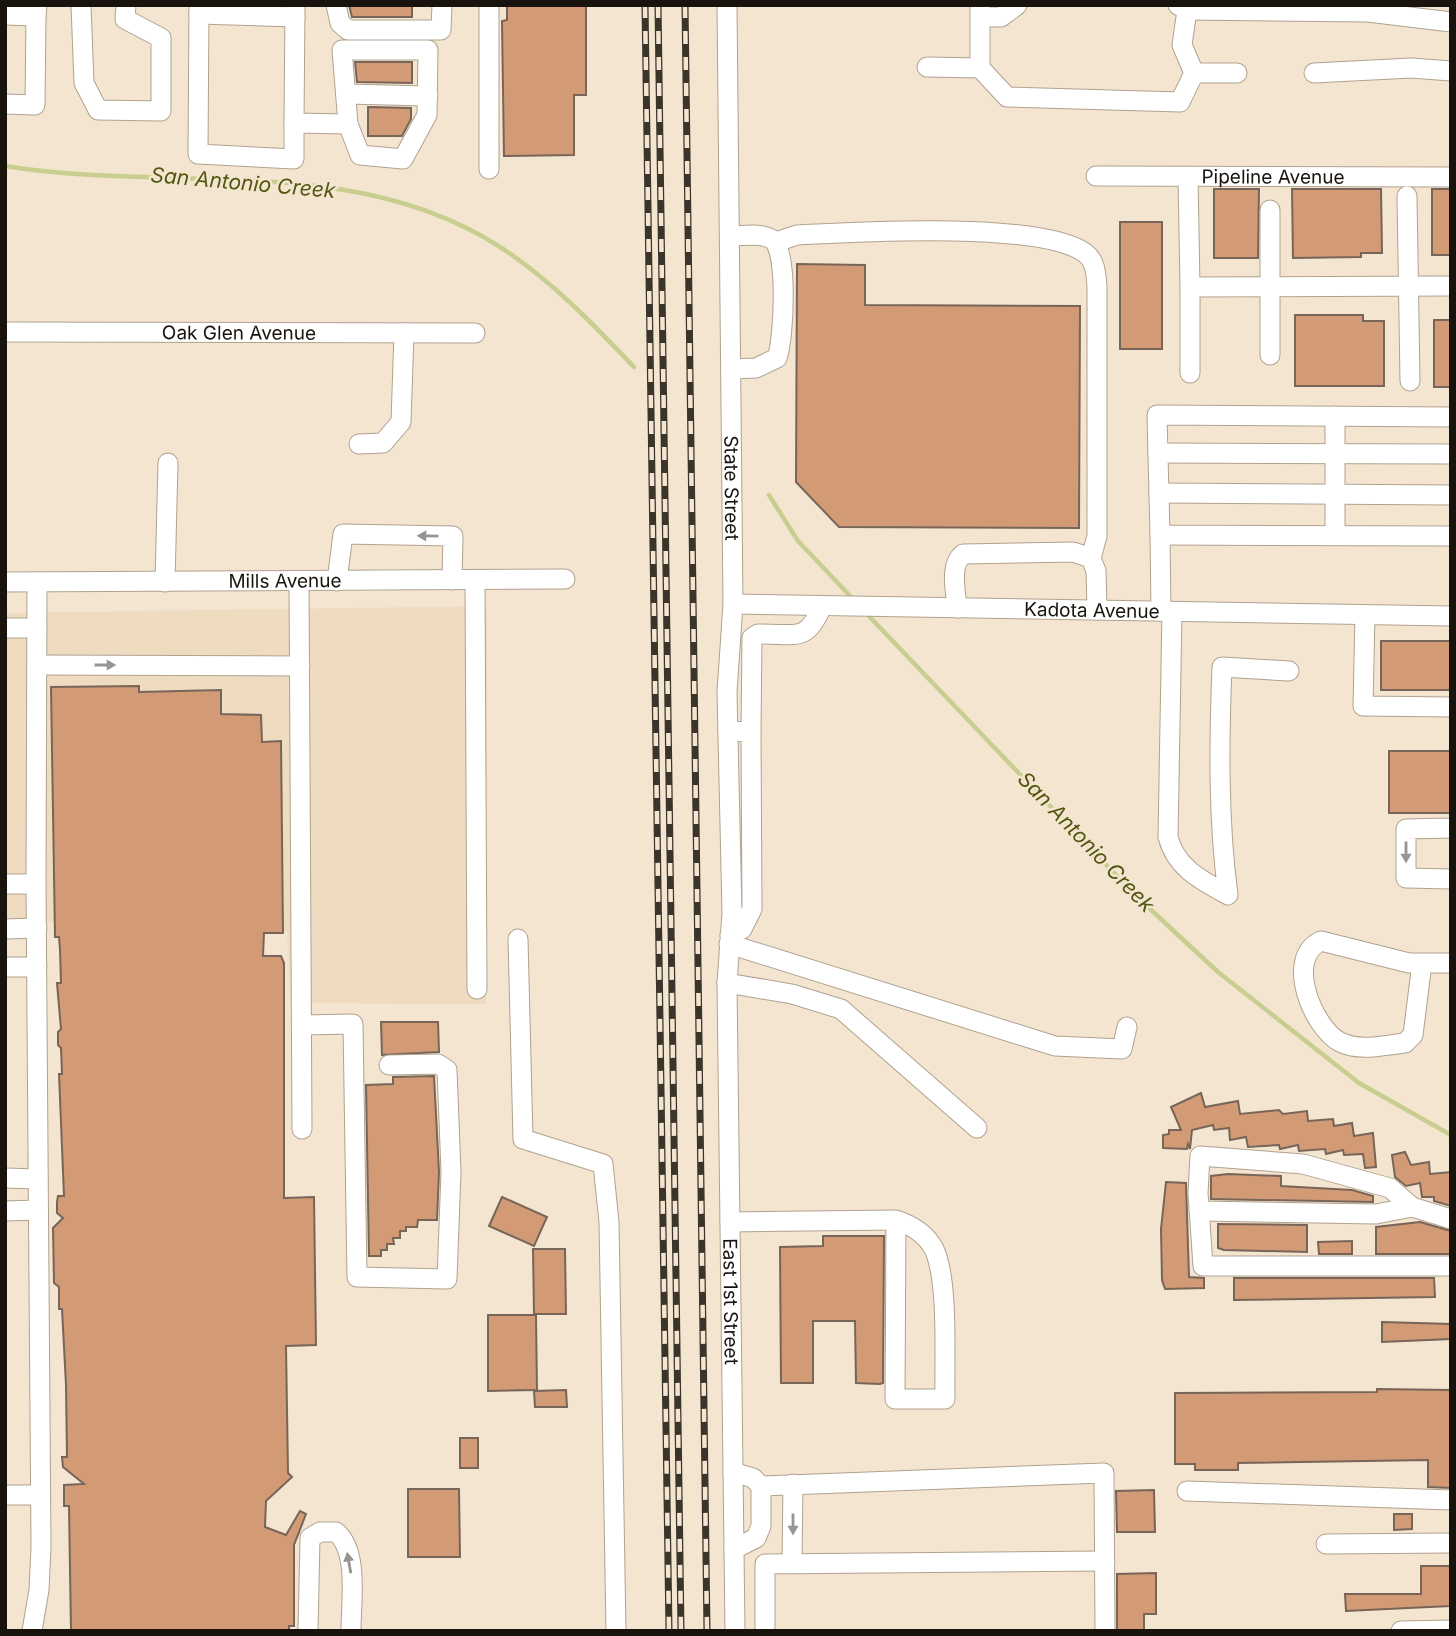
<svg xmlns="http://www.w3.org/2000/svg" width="1456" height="1636" font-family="Inter,sans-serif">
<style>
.built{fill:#eedbc0}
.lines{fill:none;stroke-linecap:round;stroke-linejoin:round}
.stream{stroke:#c7ce8f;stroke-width:4.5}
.building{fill:#d29b76;stroke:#786559;stroke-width:2}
.minor-casing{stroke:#b0a28f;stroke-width:21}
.minor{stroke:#fff;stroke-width:19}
.rail-casing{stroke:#3a342b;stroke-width:7}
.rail{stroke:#f4e5d1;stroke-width:4.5;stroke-dasharray:13;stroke-linecap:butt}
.oneway{fill:#979592}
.labels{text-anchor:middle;stroke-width:5;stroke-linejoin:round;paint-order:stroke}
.street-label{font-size:19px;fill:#18130c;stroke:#f4e5d1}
.water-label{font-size:21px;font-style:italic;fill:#52570f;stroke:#f4e5d1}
</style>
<rect width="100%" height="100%" fill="#f4e5d1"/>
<path class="built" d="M487,606L486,1004L291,1003L287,931L5,920V613Z"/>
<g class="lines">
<g class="stream">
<path d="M5,166C170,193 353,152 500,247C551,280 592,323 634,367"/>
<path d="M769,495L798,541L854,600"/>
<path d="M865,612L1136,896L1218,972L1359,1083L1451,1135"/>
</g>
</g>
<g class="building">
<path d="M349,5H412V17H352Z"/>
<path d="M507,5H586V95H574V155L504,156L502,21L507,20Z"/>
<path d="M355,62H412V83L357,82Z"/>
<path d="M368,107L411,108V119L402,136H368Z"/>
<path d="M1214,189H1259L1258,258H1214Z"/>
<path d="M1292,189H1381L1382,253H1361V257L1293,258Z"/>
<rect x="1432" y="189" width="19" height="66"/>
<rect x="1120" y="222" width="42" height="127"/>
<path d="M797,264L865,265V305L1080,306L1079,528L839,527L796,482Z"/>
<path d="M1295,315H1363V321H1384V386H1295Z"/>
<rect x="1434" y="320" width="17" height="67"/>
<rect x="1381" y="641" width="70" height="49"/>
<path d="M139,686V692L221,690V714L261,715L262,742L281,741L283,933H264L263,956H281L284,963V1198L314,1197L316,1345L286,1346L288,1473L292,1477L266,1501L265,1527L286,1535L300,1511L306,1514L294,1545V1626H289V1631H71L69,1506H64V1485L84,1484L63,1467L62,1457H67L66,1385L62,1309H59V1287L54,1283L53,1228L63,1218L57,1213V1202L58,1196H64L59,1074H62L61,1048L58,1045V1032L61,1029L57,983H61L60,949L59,937H55L51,687Z"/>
<rect x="1389" y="751" width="62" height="62"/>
<path d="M381,1022H438L439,1052L382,1055Z"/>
<path d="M434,1076L439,1172L437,1220H418L417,1227H406V1231H400V1238H393L394,1244H387V1250H381V1256H369L366,1085L393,1084V1077Z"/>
<path d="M1201,1093L1205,1107L1238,1101L1240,1114L1279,1110L1283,1114L1307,1111L1308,1121L1333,1119L1334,1126L1352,1123L1354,1136L1373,1133L1376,1167L1365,1168L1363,1154L1344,1155L1343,1150L1326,1154L1325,1149L1299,1151L1298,1145L1280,1149L1279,1145L1248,1147L1246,1137L1230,1140L1229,1128L1214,1130L1213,1125L1192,1130L1190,1149L1188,1144L1187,1149L1163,1148V1135L1169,1134V1130H1181L1171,1107Z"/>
<path d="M1405,1152L1411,1165L1429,1162L1430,1174L1451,1172V1206L1434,1201V1197H1422L1420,1183L1406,1186L1395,1177L1392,1155Z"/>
<path d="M1228,1174L1281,1176V1186L1352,1190L1373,1196V1202L1211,1199V1176Z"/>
<path d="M1166,1182L1186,1183L1189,1277L1204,1278V1288L1165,1289L1162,1280L1161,1229Z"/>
<path d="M502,1197L547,1217L534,1246L489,1226Z"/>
<path d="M1420,1222L1451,1231V1254H1376V1227Z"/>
<path d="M1218,1224L1307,1225V1252L1224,1250L1218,1248Z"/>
<path d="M823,1236H884L883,1383L880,1384L856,1383L855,1321H813V1383H781L780,1247L823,1246Z"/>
<path d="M1352,1241V1254H1319L1318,1242Z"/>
<path d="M533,1249H565L566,1314H534Z"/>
<path d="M1234,1278H1434L1435,1297L1234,1300Z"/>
<path d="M488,1315H536L537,1390L488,1391Z"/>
<path d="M1382,1322L1451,1324V1339L1382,1342Z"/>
<path d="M1377,1389L1451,1390V1488L1428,1487V1460L1238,1463V1470H1195V1464H1175V1393L1377,1392Z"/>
<path d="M566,1390L567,1407H535L534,1391Z"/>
<rect x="460" y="1438" width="18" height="30"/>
<path d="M408,1489H459L460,1557H408Z"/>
<path d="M1154,1490L1155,1532H1117L1116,1491Z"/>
<path d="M1394,1514H1412V1529L1394,1530Z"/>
<path d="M1421,1566H1450V1606L1346,1611L1345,1594H1421Z"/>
<path d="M1156,1573V1614H1144V1631H1117V1574Z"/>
</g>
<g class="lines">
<g class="minor-casing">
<g id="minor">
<path d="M81,5L84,83L98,110L161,111V38L125,19L126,5"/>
<path d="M199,5L198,154L294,159V123"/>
<path d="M295,5L294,123L348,124"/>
<path d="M336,5L340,23L348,30H441L442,5"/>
<path d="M489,5V169"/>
<path id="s1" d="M727,5L733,604L727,692L732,913L727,983L735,1631"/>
<path d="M980,5V17H1001L1017,5"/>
<path d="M1178,5L1187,10L1182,45L1194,73"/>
<path d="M1187,5V10L1368,12L1451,22"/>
<path d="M199,14L295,17"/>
<path d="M5,15L36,16L37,5"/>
<path d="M980,17V68"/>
<path d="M342,50H428L427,115L403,159L360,155L348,124Z"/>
<path d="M927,67L980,68L1007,97L1180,102L1194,73H1237"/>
<path d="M1314,73L1411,68L1451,71"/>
<path d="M346,94L428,96"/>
<path d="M5,104L35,105L36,16"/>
<path id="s2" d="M1096,176L1451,177"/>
<path d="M1188,177L1190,287L1451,286"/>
<path d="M1407,196L1410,381"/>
<path d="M730,236C742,236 762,232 773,240C788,251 784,340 777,358L756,368L731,369"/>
<path d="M776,242L797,235C856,232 1041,221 1085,253C1096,261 1096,275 1097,287V536L1091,558"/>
<path d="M1190,287V373"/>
<path id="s3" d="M5,332L475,333"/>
<path d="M1270,355V210"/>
<path d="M1451,417L1157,415L1160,535L1451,536"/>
<path d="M359,444L383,443L401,422L404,333"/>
<path d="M1158,453L1451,454"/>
<path d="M1159,493L1451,495"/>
<path d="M1160,535L1161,611"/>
<path d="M1335,535V416"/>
<path d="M475,580L477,989"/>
<path d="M299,581L302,1129"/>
<path d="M337,581L343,534L453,536L452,580"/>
<path id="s4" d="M5,582L565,579"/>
<path d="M165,582L168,463"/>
<path id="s5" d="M733,604L1451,616"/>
<path d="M957,608C956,591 949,566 963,554L1073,552L1091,558L1096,571L1097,610"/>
<path d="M1172,612L1168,837C1176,868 1201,880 1228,895C1218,819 1219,743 1222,667L1289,671"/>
<path d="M1365,615L1363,706L1451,707"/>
<path d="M5,628H37"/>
<path d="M37,665L300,666"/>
<path d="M728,731L751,732L752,909L742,929L730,935"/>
<path d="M751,732L752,638L758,634C796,633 806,644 822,606"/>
<path d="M1451,828L1406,829V878L1451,879"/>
<path d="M5,884H36L37,582"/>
<path d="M5,929L37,928"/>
<path d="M518,939L523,1139L603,1164L609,1222L616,1631"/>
<path d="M729,944L1055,1046L1122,1049L1127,1027"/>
<path d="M1422,963L1413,1035L1405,1043C1384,1045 1360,1052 1340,1042C1313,1028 1284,958 1321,941L1409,963H1451"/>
<path d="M5,967H37"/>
<path d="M727,983L792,994L841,1009L977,1128"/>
<path d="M302,1025L353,1024L357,1277L447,1279L451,1172L447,1070L438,1064L389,1065"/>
<path d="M5,1178L38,1179"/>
<path d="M5,1211L38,1210"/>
<path d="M1199,1211L1376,1214L1412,1207"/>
<path d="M1451,1219L1412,1207L1390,1188L1303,1164L1200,1156L1198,1193L1203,1266H1451"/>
<path d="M730,1222L896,1220C911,1225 926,1234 934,1249C949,1281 944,1360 945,1399H895L896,1220"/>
<path d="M733,1472L753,1478L761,1486V1526L756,1538L734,1549"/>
<path d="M761,1486L1104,1473L1105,1631"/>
<path d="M1187,1491L1451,1500"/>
<path d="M5,1495H40"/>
<path d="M1326,1544L1451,1543"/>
<path d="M792,1563L793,1484"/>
<path d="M32,1631L39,1590L41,1547L36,884"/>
<path d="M308,1631L310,1538L320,1532H336C359,1551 351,1602 351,1631"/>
<path d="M765,1631V1564L1105,1561"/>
<path d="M1401,1631L1451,1630"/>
</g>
</g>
<use href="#minor" class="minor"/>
<g class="rail-casing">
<g id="rail">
<path d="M645,5L669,1631"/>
<path d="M658,5L681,1631"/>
<path d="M685,5L707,1631"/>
</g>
</g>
<use href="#rail" class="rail"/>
</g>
<defs><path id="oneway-solid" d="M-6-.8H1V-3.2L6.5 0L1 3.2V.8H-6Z" transform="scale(1.75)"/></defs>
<g class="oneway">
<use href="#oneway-solid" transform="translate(428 536) rotate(-179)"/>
<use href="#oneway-solid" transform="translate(105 665)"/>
<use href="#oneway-solid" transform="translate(1406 852) rotate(90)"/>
<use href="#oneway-solid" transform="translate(793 1524) rotate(90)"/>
<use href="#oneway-solid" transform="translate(349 1563) rotate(-100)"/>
</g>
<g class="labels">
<g class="street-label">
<text dy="7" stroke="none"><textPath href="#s2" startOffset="177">Pipeline Avenue</textPath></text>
<text dy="7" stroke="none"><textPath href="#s3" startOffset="234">Oak Glen Avenue</textPath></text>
<text dy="7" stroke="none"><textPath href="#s1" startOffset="483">State Street</textPath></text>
<text dy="7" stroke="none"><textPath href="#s4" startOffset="280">Mills Avenue</textPath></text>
<text dy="7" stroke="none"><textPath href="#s5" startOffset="359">Kadota Avenue</textPath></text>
<text dy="7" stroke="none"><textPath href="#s1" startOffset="1297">East 1st Street</textPath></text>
</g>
<g class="water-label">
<text transform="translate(243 183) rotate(5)" y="7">San Antonio Creek</text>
<text transform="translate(1086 842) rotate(46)" y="7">San Antonio Creek</text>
</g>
</g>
<rect width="1456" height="1636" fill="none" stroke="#18130c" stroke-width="14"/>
</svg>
